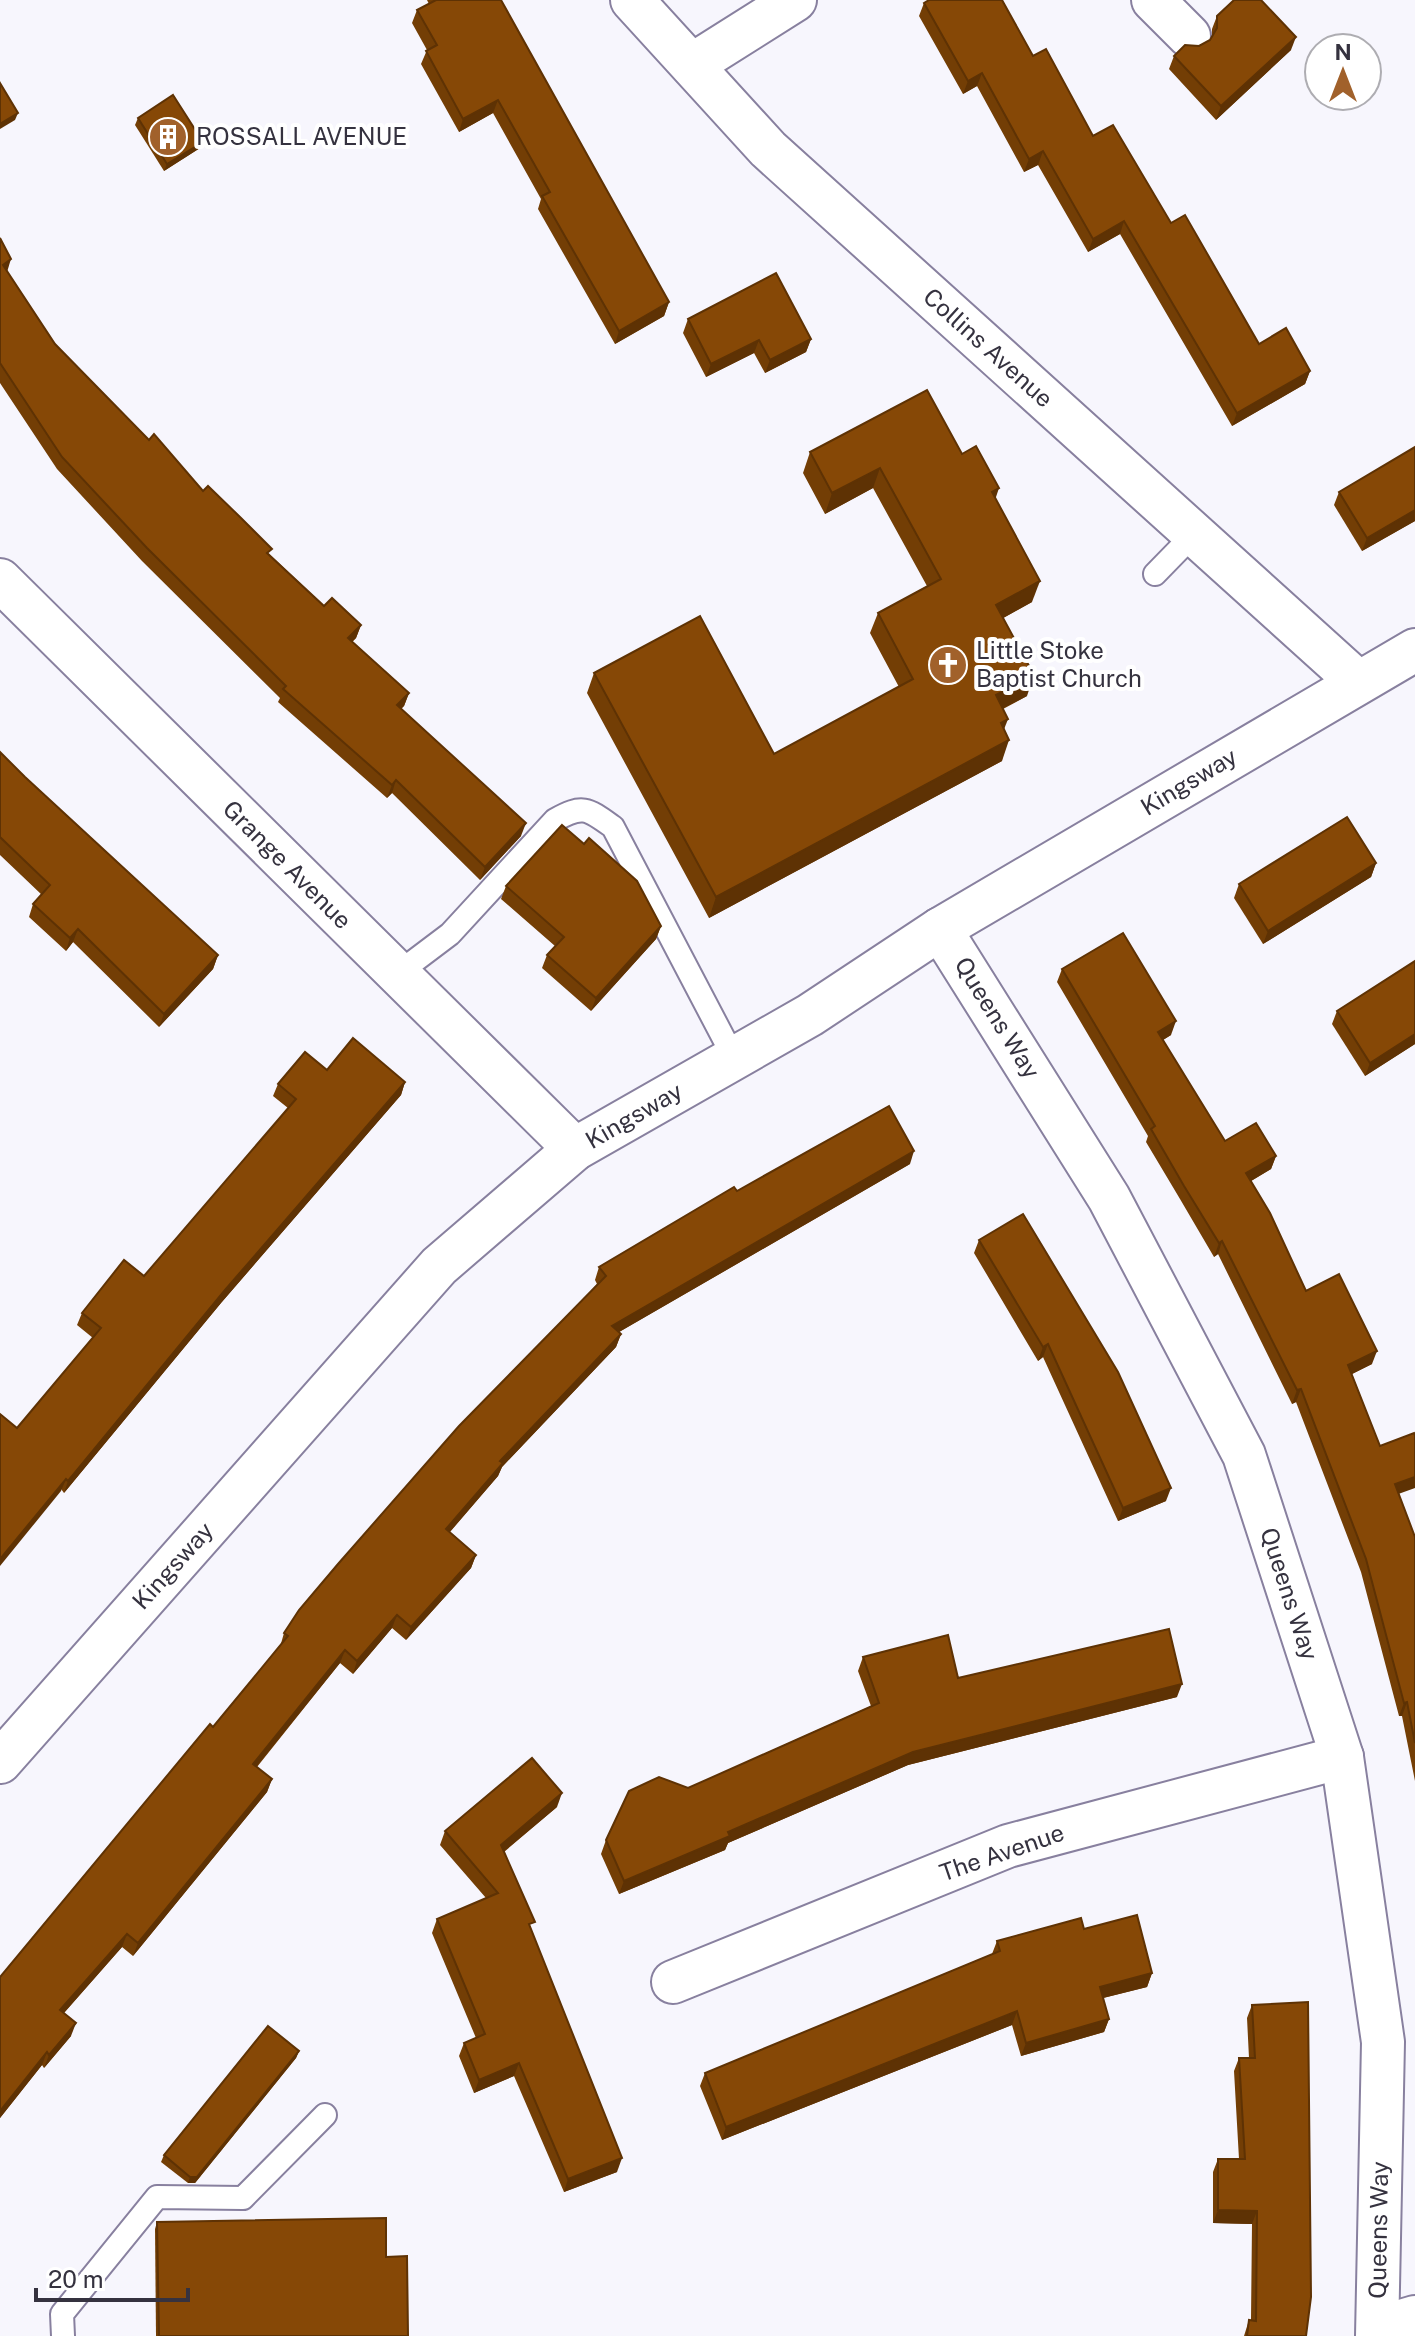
<svg xmlns="http://www.w3.org/2000/svg" width="1415" height="2336" font-family="'Public Sans',sans-serif">
<style>
.lines{fill:none;stroke-linecap:round;stroke-linejoin:round}
.service-casing{stroke:#88809f;stroke-width:26}
.minor-casing{stroke:#88809f;stroke-width:46}
.service{stroke:#fff;stroke-width:22}
.minor{stroke:#fff;stroke-width:42}
.wall{fill:#733e05}
.shaded-wall{fill:#5e3204}
.building{fill:#864806;stroke:#5e3204;stroke-width:2}
.labels{text-anchor:middle;stroke-width:8;stroke-linejoin:round;paint-order:stroke}
.poi-label{font-size:24px;fill:#35323f;stroke:#fff;text-anchor:start}
.street-label{font-size:24px;fill:#35323f;stroke:#fff}
</style>
<rect width="100%" height="100%" fill="#f7f6fd"/>
<g class="lines">
<g class="service-casing">
<g id="service">
<path d="M1155,574L1194,534"/>
<path d="M397,974L450,934L555,820C583,804 588,809 613,827L734,1058"/>
<path d="M63,2336L62,2314L157,2197L243,2198L325,2115"/>
</g>
</g>
<g class="minor-casing">
<g id="minor">
<path d="M632,0L768,149L1358,682"/>
<path d="M1153,0L1189,36"/>
<path d="M692,65L795,0"/>
<path d="M0,580L575,1149"/>
<path d="M940,929L1109,1198L1244,1455L1342,1757L1383,2042L1377,2336"/>
<path d="M0,1762L439,1266L575,1149L810,1015L940,929L1415,650"/>
<path d="M673,1982L1008,1846L1342,1757"/>
<path d="M1378,2328L1415,2317"/>
</g>
</g>
<use href="#service" class="service"/>
<use href="#minor" class="minor"/>
</g>
<g class="wall">
<path d="M427,0H501L669,302L664,316L615,344L538,209L541,199L493,113L459,132L421,64L427,50L412,23L417,10L429,4Z"/>
<path d="M924,3L1033,56L1093,136L1171,223L1259,344L1310,371L1305,384L1232,426L1120,234L1088,252L1038,165L1024,172L977,86L963,94L919,16Z"/>
<path d="M1217,16L1291,50L1216,120L1169,69L1174,56L1199,46L1210,40L1212,37V29Z"/>
<path d="M138,118L203,142L200,148L164,171L135,125Z"/>
<path d="M0,238L7,271L55,344L149,440L324,606L361,625L356,638L352,642L409,693L404,706L401,708L521,836L480,880L392,793L387,798L278,702L280,698L142,561L57,469L0,383Z"/>
<path d="M688,319L811,339L806,352L765,373L754,353L706,377L683,333Z"/>
<path d="M1415,447V521L1362,551L1334,505L1339,492Z"/>
<path d="M810,452L962,454L996,499L1032,602L1003,618L1027,696L1003,709L1004,730L1002,761L709,918L587,693L594,673L774,754L899,687L870,633L878,613L927,586L873,488L825,514L803,473Z"/>
<path d="M0,752L25,777L218,955L213,969L159,1027L73,942L66,951L29,917L33,904L42,895L0,855Z"/>
<path d="M1376,863L1371,877L1263,944L1234,898L1239,884Z"/>
<path d="M506,886L661,926L656,939L591,1011L542,968L547,955L555,946L501,899Z"/>
<path d="M1415,961V1044L1365,1076L1332,1024L1337,1011Z"/>
<path d="M1062,969L1171,1035L1163,1040L1225,1141L1276,1156L1271,1169L1251,1181L1306,1291L1372,1364L1352,1374L1415,1537V1781L1402,1716H1399L1361,1572L1296,1402L1292,1404L1218,1254L1214,1257L1180,1199L1146,1142L1148,1136L1057,982Z"/>
<path d="M327,1070L405,1082L401,1095L221,1303L64,1493L17,1428L93,1338L77,1325L82,1313L144,1276L288,1108L273,1096L278,1084Z"/>
<path d="M910,1164L619,1332L621,1334L616,1347L502,1467L498,1476L450,1532L476,1555L471,1568L406,1640L392,1628L353,1674L340,1663L257,1767L272,1779L267,1792L133,1956L122,1947L64,2013L71,2036L44,2068L42,2065L0,2118V1977L213,1727L280,1647L284,1633L597,1284L595,1280L599,1267L737,1191Z"/>
<path d="M979,1240L1166,1501L1118,1521L1043,1357L1038,1361L974,1253Z"/>
<path d="M863,1657L958,1678L1177,1697L908,1765L728,1843L725,1850L619,1894L601,1854L606,1840L688,1788L871,1706L858,1671Z"/>
<path d="M557,1807L504,1852L617,2172L564,2192L514,2076L474,2093L459,2056L464,2043L476,2038L432,1933L437,1919L486,1898L440,1845L445,1831Z"/>
<path d="M1084,1929L1152,1973L1147,1987L1103,1998L1109,2019L1104,2032L1021,2056L1012,2025L722,2140L700,2086L705,2073L992,1954L997,1941Z"/>
<path d="M1252,2005L1306,2336H1244L1249,2320H1251L1252,2224L1213,2223V2172L1218,2159H1239L1234,2071L1239,2058H1249L1247,2018Z"/>
<path d="M299,2051L296,2058L195,2183H188L161,2162L164,2155Z"/>
<path d="M157,2222L386,2257L408,2336H156L155,2229Z"/>
</g>
<g class="shaded-wall">
<path d="M1296,37L1291,50L1216,120L1221,106Z"/>
<path d="M982,73L977,86L963,94L968,81Z"/>
<path d="M498,100L493,113L459,132L463,119Z"/>
<path d="M18,113L15,120L0,129V124Z"/>
<path d="M203,142L200,148L164,171L167,164Z"/>
<path d="M1043,151L1038,165L1024,172L1029,159Z"/>
<path d="M1124,221L1120,234L1088,252L1093,239Z"/>
<path d="M11,259L7,272L3,265Z"/>
<path d="M669,302L664,316L615,344L619,331Z"/>
<path d="M811,339L806,352L765,373L770,360Z"/>
<path d="M759,340L754,353L706,377L711,364Z"/>
<path d="M1310,371L1305,384L1232,426L1237,413Z"/>
<path d="M880,468L873,488L825,514L832,493Z"/>
<path d="M999,488L992,509V492Z"/>
<path d="M1415,510V521L1362,551L1367,538Z"/>
<path d="M1040,581L1032,602L989,626L996,605Z"/>
<path d="M361,625L356,638L343,651L348,638Z"/>
<path d="M1034,675L1027,696L988,716L996,695Z"/>
<path d="M409,693L404,706L393,718L397,705Z"/>
<path d="M1008,719L1000,740L1001,723Z"/>
<path d="M1009,740L1002,761L709,918L716,897Z"/>
<path d="M396,780L392,793L387,798L392,785Z"/>
<path d="M526,823L521,836L480,880L485,867Z"/>
<path d="M1376,863L1371,877L1263,944L1268,931Z"/>
<path d="M661,926L656,939L591,1011L596,998Z"/>
<path d="M78,929L73,942L66,951L70,938Z"/>
<path d="M218,955L213,969L159,1027L164,1014Z"/>
<path d="M1176,1021L1171,1035L1153,1046L1158,1032Z"/>
<path d="M1415,1034V1044L1365,1076L1370,1063Z"/>
<path d="M405,1082L401,1095L221,1303L64,1493L68,1481L225,1290Z"/>
<path d="M914,1151L910,1164L607,1339L612,1326Z"/>
<path d="M1276,1156L1271,1169L1241,1187L1246,1173Z"/>
<path d="M1222,1241L1218,1254L1214,1257L1219,1243Z"/>
<path d="M621,1334L616,1347L502,1467L498,1476L441,1542L446,1529L500,1461Z"/>
<path d="M1048,1344L1043,1357L1038,1361L1043,1347Z"/>
<path d="M1377,1351L1372,1364L1344,1378L1348,1365Z"/>
<path d="M1301,1389L1296,1402L1292,1404L1297,1390Z"/>
<path d="M1415,1477V1488L1390,1497L1395,1484Z"/>
<path d="M66,1479L61,1491L0,1566V1559Z"/>
<path d="M1171,1488L1166,1501L1118,1521L1123,1508Z"/>
<path d="M476,1555L471,1568L406,1640L411,1627Z"/>
<path d="M397,1615L392,1628L353,1674L357,1661Z"/>
<path d="M345,1650L340,1663L248,1777L253,1764Z"/>
<path d="M1182,1684L1177,1697L908,1765L728,1843L725,1850L619,1894L624,1881L728,1832L913,1752Z"/>
<path d="M1407,1702L1402,1716H1399L1404,1703Z"/>
<path d="M272,1779L267,1792L133,1956L138,1943Z"/>
<path d="M562,1793L557,1807L496,1858L501,1845Z"/>
<path d="M127,1934L122,1947L55,2023L60,2010Z"/>
<path d="M1152,1973L1147,1987L1095,2000L1100,1987Z"/>
<path d="M1017,2011L1012,2025L722,2140L726,2127Z"/>
<path d="M1109,2019L1104,2032L1021,2056L1026,2043Z"/>
<path d="M76,2023L71,2036L44,2068L49,2055Z"/>
<path d="M299,2051L296,2058L195,2183H188L190,2177Z"/>
<path d="M47,2052L42,2065L0,2118V2111Z"/>
<path d="M519,2063L514,2076L474,2093L479,2080Z"/>
<path d="M622,2158L617,2172L564,2192L568,2179Z"/>
<path d="M1218,2210L1257,2211L1252,2224L1213,2223Z"/>
</g>
<g class="building">
<path d="M436,0H501L669,302L619,331L542,196L550,192L498,100L463,119L426,51L437,45L417,10Z"/>
<path d="M929,0H1002L1033,56L1046,49L1093,136L1113,125L1171,223L1185,215L1259,344L1286,328L1310,371L1237,413L1124,221L1093,239L1043,151L1029,159L982,73L968,81L924,3Z"/>
<path d="M1234,0H1261L1296,37L1221,106L1174,56L1185,45L1199,46L1210,40L1217,28V16Z"/>
<path d="M0,83L18,113L0,124Z"/>
<path d="M173,95L203,142L167,164L138,118Z"/>
<path d="M0,238L11,259L3,265L55,344L149,440L154,434L203,491L208,486L240,517L272,549L267,553L324,606L332,598L361,625L348,638L409,693L397,705L526,823L485,867L396,780L392,785L283,689L286,686L147,548L62,457L0,363Z"/>
<path d="M776,273L811,339L770,360L759,340L711,364L688,319Z"/>
<path d="M927,390L962,454L976,446L999,488L992,492L1040,581L996,605L1034,675L996,695L1008,719L1001,723L1009,740L716,897L594,673L700,616L774,754L913,679L878,613L941,579L880,468L832,493L810,452Z"/>
<path d="M1415,447V510L1367,538L1339,492Z"/>
<path d="M0,752L25,777L218,955L164,1014L78,929L70,938L33,904L50,885L0,837Z"/>
<path d="M1347,817L1376,863L1268,931L1239,884Z"/>
<path d="M562,825L584,844L589,838L637,881L661,926L596,998L547,955L564,937L506,886Z"/>
<path d="M1123,933L1176,1021L1158,1032L1225,1141L1256,1123L1276,1156L1246,1173L1270,1213L1306,1291L1339,1274L1377,1351L1348,1365L1380,1446L1414,1433L1415,1436V1477L1395,1484L1415,1537V1743L1407,1702L1404,1703L1366,1559L1301,1389L1297,1390L1222,1241L1219,1243L1184,1186L1151,1129L1155,1126L1062,969Z"/>
<path d="M1415,961V1034L1370,1063L1337,1011Z"/>
<path d="M353,1038L405,1082L225,1290L68,1481L66,1479L0,1559V1414L17,1428L101,1328L82,1313L124,1260L144,1276L296,1099L278,1084L305,1052L327,1070Z"/>
<path d="M889,1106L914,1151L612,1326L621,1334L500,1461L503,1463L446,1529L476,1555L411,1627L397,1615L357,1661L345,1650L253,1764L272,1779L138,1943L127,1934L60,2010L76,2023L49,2055L47,2052L0,2111V1977L210,1724L213,1727L288,1636L284,1633L299,1610L338,1564L459,1426L606,1276L599,1267L734,1187L737,1191Z"/>
<path d="M1023,1214L1118,1372L1171,1488L1123,1508L1048,1344L1043,1347L979,1240Z"/>
<path d="M1169,1629L1182,1684L913,1752L728,1832L730,1836L624,1881L606,1840L629,1791L659,1777L688,1788L879,1703L863,1657L948,1635L958,1678Z"/>
<path d="M532,1758L562,1793L501,1845L535,1922L529,1924L622,2158L568,2179L519,2063L479,2080L464,2043L485,2034L437,1919L498,1893L445,1831Z"/>
<path d="M1137,1915L1152,1973L1100,1987L1109,2019L1026,2043L1017,2011L726,2127L705,2073L1000,1951L997,1941L1081,1918L1084,1929Z"/>
<path d="M1308,2002L1311,2297L1306,2336H1247L1249,2320L1256,2321L1257,2211L1218,2210V2159H1245L1239,2058H1255L1252,2005Z"/>
<path d="M268,2026L299,2051L197,2177H190L164,2155Z"/>
<path d="M386,2218V2257L407,2256L408,2336H159L157,2222Z"/>
</g>
<defs>
<g id="building-disc" transform="scale(2)"><circle r="9.5" fill="#a1612b" stroke="#fff"/><path d="M-4-6H4V6H1V3H-1V6H-4ZM-2.5-4.3h1.7v1.8h-1.7ZM.8-4.3h1.7v1.8H.8ZM-2.5-1h1.7V.8h-1.7ZM.8-1h1.7V.8H.8Z" fill="#fff"/></g>
<g id="church-disc" transform="scale(2)"><circle r="9.5" fill="#a1612b" stroke="#fff"/><path d="M-1.2-6h2.4v3.5h3.3v2.4h-3.3V6h-2.4V-.1h-3.3v-2.4h3.3Z" fill="#fff"/></g>
</defs>
<g fill-rule="evenodd">
<use href="#building-disc" x="168" y="137"/>
<use href="#church-disc" x="948" y="665"/>
</g>
<g class="labels">
<g class="poi-label">
<text x="196" y="145">ROSSALL AVENUE</text>
<text x="976" y="659">Little Stoke<tspan x="976" dy="28">Baptist Church</tspan></text>
</g>
<g class="street-label">
<text transform="translate(988 348) rotate(42)" y="8">Collins Avenue</text>
<text transform="translate(1189 782) rotate(-31)" y="8">Kingsway</text>
<text transform="translate(287 865) rotate(45)" y="8">Grange Avenue</text>
<text transform="translate(997 1018) rotate(58)" y="8">Queens Way</text>
<text transform="translate(634 1116) rotate(-30)" y="8">Kingsway</text>
<text transform="translate(173 1566) rotate(-48)" y="8">Kingsway</text>
<text transform="translate(1289 1594) rotate(72)" y="8">Queens Way</text>
<text transform="translate(1002 1853) rotate(-19)" y="8">The Avenue</text>
<text transform="translate(1379 2230) rotate(-89)" y="8">Queens Way</text>
</g>
</g>
<g transform="translate(1343 72)"><circle r="38" fill="#ffffff" stroke="#aeadb2" stroke-width="2"/>
<path d="M0-6L14 30L0 20L-14 30Z" fill="#a1612b"/>
<text y="-12" font-size="22" font-weight="bold" text-anchor="middle" fill="#35323f">N</text>
</g>
<path d="M36 2288v12h152v-12" fill="none" stroke="#35323f" stroke-width="4"/>
<text x="48" y="2288" font-size="24" fill="#35323f" stroke="#ffffff" stroke-width="6" paint-order="stroke">20 m</text>
</svg>
